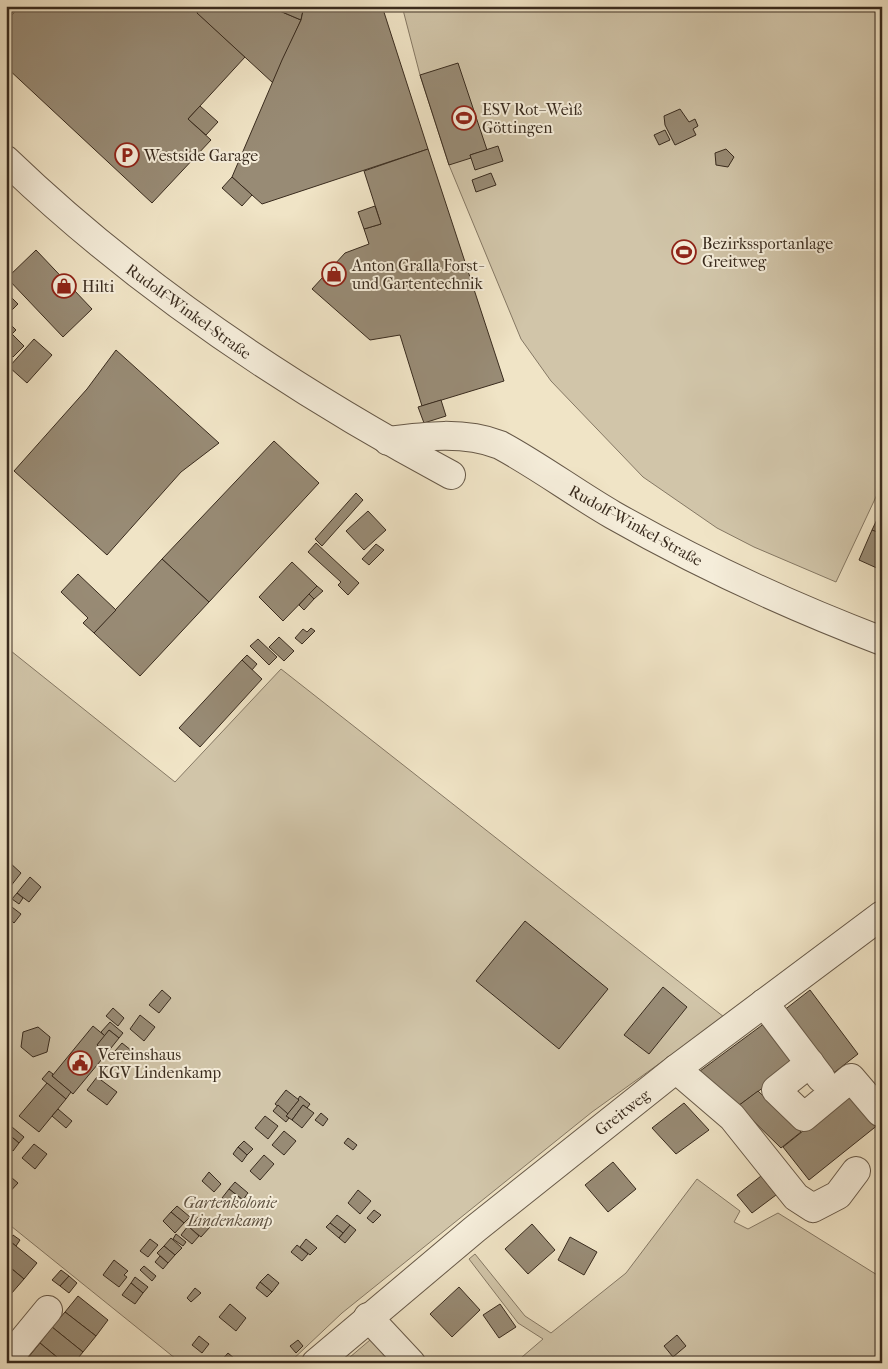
<svg xmlns="http://www.w3.org/2000/svg" width="888" height="1369" font-family="'IM FELL French Canon',serif">
<style>
.green{fill:#d1c5a9;stroke:#857864}
.building{fill:#988b75;stroke:#392b1e}
.lines{fill:none;stroke-linecap:round;stroke-linejoin:round}
.minor-casing{stroke:#675948;stroke-width:30}
.minor{stroke:#f5edda;stroke-width:28}
.labels{text-anchor:middle;stroke-width:4;stroke-linejoin:round;paint-order:stroke}
.poi-label{font-size:16px;fill:#392b1e;stroke:#f5edda;text-anchor:start}
.street-label{font-size:16px;fill:#392b1e;stroke:#f5edda}
.park-label{font-size:16px;font-style:italic;fill:#5f5241;stroke:#f5edda}
</style>
<rect width="100%" height="100%" fill="#f0e4c6"/>
<filter id="stains"><feTurbulence type="fractalNoise" baseFrequency=".004" numOctaves="4"/><feColorMatrix values="0 0 0 0 .2 0 0 0 0 .09 0 0 0 0 .02 0 0 0 .5 -.17"/></filter>
<radialGradient id="worn" r=".72"><stop offset=".6" stop-color="#630" stop-opacity="0"/><stop offset="1" stop-color="#630" stop-opacity=".3"/></radialGradient>
<g class="green">
<path d="M402,6H882V484L836,582L754,547L717,528L643,477L551,381L521,339L449,165L420,75Z"/>
<path d="M6,647L175,782L281,669L724,1017L592,1112L342,1313L289,1363H181L6,1222Z"/>
<path d="M697,1179L740,1211L734,1222L748,1229L778,1213L882,1278V1363H515L543,1339L518,1323L469,1259L475,1254L525,1316L551,1333L626,1273Z"/>
<path d="M370,1340L376,1342L394,1363H343Z"/>
</g>
<g class="building">
<path d="M20,6H190L245,57L188,119L211,140L152,203L6,67V21Z"/>
<path d="M203,6H268L301,20L273,83L197,13Z"/>
<path d="M268,6H304L301,20Z"/>
<path d="M304,6H382L428,149L262,204L232,177L282,60L301,20Z"/>
<path d="M458,63L487,150L470,155L471,158L449,165L420,75Z"/>
<path d="M200,106L218,122L206,135L188,119Z"/>
<path d="M680,109L689,122L695,119L698,126L693,129L696,135L675,145L665,125L664,116Z"/>
<path d="M665,130L670,140L659,145L654,135Z"/>
<path d="M498,146L503,161L475,170L470,155Z"/>
<path d="M428,149L504,381L422,406L400,335L370,340L312,289L345,253L369,244L364,229L381,224L364,171Z"/>
<path d="M726,149L734,157L728,167L716,165L715,153Z"/>
<path d="M491,173L496,185L476,192L472,180Z"/>
<path d="M232,177L252,195L242,206L222,188Z"/>
<path d="M375,206L381,224L364,229L358,212Z"/>
<path d="M36,250L92,309L63,337L7,278Z"/>
<path d="M68,276L76,285L72,289L64,279Z"/>
<path d="M6,292L18,304L6,316Z"/>
<path d="M6,320L16,330L12,334L24,346L13,357L6,350Z"/>
<path d="M34,339L52,355L27,383L9,367Z"/>
<path d="M116,350L219,443L181,472L107,555L14,471L87,389Z"/>
<path d="M441,400L446,416L424,423L418,407Z"/>
<path d="M274,441L319,483L209,602L162,559Z"/>
<path d="M356,493L363,500L322,546L315,539Z"/>
<path d="M882,509V534L872,530Z"/>
<path d="M368,511L386,530L364,550L346,531Z"/>
<path d="M872,530L882,534V564L879,569L859,560Z"/>
<path d="M316,543L359,583L348,595L338,585L341,582L308,552Z"/>
<path d="M376,544L384,550L369,565L362,559Z"/>
<path d="M162,559L209,602L140,676L94,633Z"/>
<path d="M292,562L317,586L283,621L259,597Z"/>
<path d="M78,574L116,610L94,633L83,623L88,618L61,592Z"/>
<path d="M317,586L323,591L314,599L309,594Z"/>
<path d="M309,594L314,599L304,610L299,605Z"/>
<path d="M311,628L315,631L302,644L295,638L303,629L307,632Z"/>
<path d="M279,637L294,651L284,661L269,647Z"/>
<path d="M258,639L277,657L269,665L250,646Z"/>
<path d="M247,655L257,664L252,670L242,660Z"/>
<path d="M242,660L262,679L200,747L179,728Z"/>
<path d="M9,862L21,873L10,887L6,884V865Z"/>
<path d="M30,877L41,887L29,902L17,893Z"/>
<path d="M17,893L23,898L19,904L12,899Z"/>
<path d="M8,904L21,914L14,923L6,916V906Z"/>
<path d="M525,921L608,989L559,1049L476,981Z"/>
<path d="M663,987L687,1007L649,1054L624,1035Z"/>
<path d="M162,990L171,998L159,1013L149,1005Z"/>
<path d="M810,990L858,1054L831,1075L783,1011Z"/>
<path d="M113,1008L124,1018L118,1026L106,1016Z"/>
<path d="M140,1015L155,1027L144,1041L130,1029Z"/>
<path d="M769,1020L801,1060L738,1106L700,1071Z"/>
<path d="M110,1022L123,1033L119,1038L109,1030L105,1036L101,1032Z"/>
<path d="M93,1026L105,1036L97,1045L107,1053L73,1094L52,1076Z"/>
<path d="M38,1027L50,1037L47,1052L33,1057L21,1047L23,1032Z"/>
<path d="M109,1030L119,1038L107,1053L97,1045Z"/>
<path d="M122,1043L132,1051L126,1059L115,1051Z"/>
<path d="M49,1071L53,1074L52,1076L71,1092L66,1099L42,1079Z"/>
<path d="M97,1077L117,1092L107,1105L87,1090Z"/>
<path d="M47,1083L66,1099L39,1132L19,1116Z"/>
<path d="M286,1090L299,1100L288,1114L275,1104Z"/>
<path d="M758,1091L801,1132L781,1148L738,1106Z"/>
<path d="M853,1091L879,1124L809,1180L783,1147Z"/>
<path d="M300,1096L310,1104L307,1108L303,1105L292,1120L286,1116L299,1100L298,1099Z"/>
<path d="M684,1103L709,1130L676,1154L652,1128Z"/>
<path d="M278,1105L288,1114L286,1116L289,1118L286,1122L273,1111Z"/>
<path d="M303,1105L314,1113L302,1128L292,1120Z"/>
<path d="M58,1109L72,1121L66,1128L52,1116Z"/>
<path d="M321,1113L328,1119L323,1126L315,1120Z"/>
<path d="M265,1116L278,1126L268,1139L255,1128Z"/>
<path d="M12,1127L24,1137L19,1143L7,1133Z"/>
<path d="M284,1131L296,1141L284,1155L272,1145Z"/>
<path d="M7,1133L19,1143L13,1151L6,1146Z"/>
<path d="M348,1138L357,1145L353,1150L344,1143Z"/>
<path d="M244,1141L253,1149L247,1155L238,1147Z"/>
<path d="M34,1144L47,1154L35,1169L22,1158Z"/>
<path d="M238,1147L247,1155L242,1162L233,1154Z"/>
<path d="M264,1155L274,1164L260,1180L250,1171Z"/>
<path d="M613,1162L636,1189L608,1212L585,1185Z"/>
<path d="M209,1172L221,1184L214,1192L202,1181Z"/>
<path d="M6,1173L18,1183L6,1196Z"/>
<path d="M761,1176L776,1195L752,1213L737,1195Z"/>
<path d="M235,1182L248,1193L243,1200L229,1189Z"/>
<path d="M229,1189L243,1200L236,1208L222,1198Z"/>
<path d="M358,1190L371,1201L360,1214L348,1203Z"/>
<path d="M177,1206L190,1217L184,1223L171,1212Z"/>
<path d="M374,1210L381,1215L373,1223L367,1218Z"/>
<path d="M171,1212L184,1223L175,1233L163,1221Z"/>
<path d="M337,1215L350,1225L343,1233L330,1223Z"/>
<path d="M198,1217L210,1227L201,1237L190,1228Z"/>
<path d="M330,1223L343,1233L339,1238L326,1227Z"/>
<path d="M532,1224L555,1250L528,1274L505,1249Z"/>
<path d="M350,1225L356,1230L345,1243L339,1238Z"/>
<path d="M188,1226L199,1236L192,1244L181,1235Z"/>
<path d="M176,1234L186,1242L183,1246L173,1239Z"/>
<path d="M13,1235L20,1240L16,1246L9,1241Z"/>
<path d="M570,1237L597,1252L584,1275L558,1260Z"/>
<path d="M6,1238L37,1263L24,1279L6,1264Z"/>
<path d="M171,1238L182,1248L175,1255L164,1246Z"/>
<path d="M150,1239L158,1245L148,1257L140,1251Z"/>
<path d="M306,1239L317,1248L310,1255L300,1247Z"/>
<path d="M297,1245L308,1254L302,1261L291,1252Z"/>
<path d="M164,1246L175,1255L168,1263L157,1253Z"/>
<path d="M160,1256L168,1263L163,1269L155,1262Z"/>
<path d="M114,1260L128,1271L124,1275L127,1277L119,1287L103,1275Z"/>
<path d="M6,1264L24,1279L11,1294L6,1291Z"/>
<path d="M144,1266L156,1276L152,1281L140,1270Z"/>
<path d="M61,1270L69,1276L60,1286L52,1280Z"/>
<path d="M268,1274L279,1283L272,1292L260,1282Z"/>
<path d="M69,1276L77,1283L69,1293L60,1286Z"/>
<path d="M135,1277L148,1287L143,1293L131,1283Z"/>
<path d="M260,1282L272,1292L267,1297L256,1288Z"/>
<path d="M131,1283L143,1293L135,1304L122,1295Z"/>
<path d="M459,1287L480,1310L452,1337L430,1314Z"/>
<path d="M195,1288L201,1293L191,1302L187,1298Z"/>
<path d="M78,1296L108,1320L96,1336L65,1312Z"/>
<path d="M230,1304L246,1318L236,1331L219,1317Z"/>
<path d="M500,1304L516,1327L499,1338L483,1315Z"/>
<path d="M65,1312L96,1336L83,1352L52,1327Z"/>
<path d="M52,1327L83,1352L74,1363H64L40,1343Z"/>
<path d="M677,1335L686,1346L673,1357L664,1346Z"/>
<path d="M199,1336L209,1344L202,1353L192,1345Z"/>
<path d="M298,1340L303,1346L296,1353L290,1346Z"/>
<path d="M40,1343L64,1363H32L27,1359Z"/>
<path d="M228,1353L235,1359L232,1363H221L220,1362Z"/>
</g>
<g class="lines">
<g class="minor-casing">
<g id="minor">
<path d="M6,160C138,287 291,389 451,475"/>
<path d="M388,441C425,436 464,431 500,445C539,466 575,493 613,515C699,564 790,606 882,641"/>
<path d="M764,1003L821,1078"/>
<path d="M810,1063L776,1090L804,1117L851,1078L880,1112H882"/>
<path d="M676,1069L732,1117L796,1197L813,1208L838,1195L856,1171"/>
<path d="M368,1317L411,1363"/>
<path d="M6,1361L48,1310"/>
<path d="M316,1363L475,1229L676,1069L882,915"/>
</g>
</g>
<use href="#minor" class="minor"/>
</g>
<defs>
<g id="stadium-ring" transform="scale(1.25)"><circle r="9.5" fill="#f5edda" stroke="#8f2418" stroke-width="1.5"/><path d="M0-5a6.5 5 0 1 0 0 10a6.5 5 0 1 0 0-10ZM-3.5-1.8h7v3.6h-7Z" fill="#8f2418"/></g>
<g id="parking-ring" transform="scale(1.25)"><circle r="9.5" fill="#f5edda" stroke="#8f2418" stroke-width="1.5"/><path d="M-3.5-5.5H1a3.5 3.5 0 0 1 0 7H-1V5.5H-3.5ZM-1-3.4V-.6H.8a1.4 1.4 0 0 0 0-2.8Z" fill="#8f2418"/></g>
<g id="shop-ring" transform="scale(1.25)"><circle r="9.5" fill="#f5edda" stroke="#8f2418" stroke-width="1.5"/><path d="M-5-2.5h2.3a2.7 3.5 0 0 1 5.4 0H5L5.5 6h-11ZM-1.5-2.5h3a1.5 2.3 0 0 0-3 0Z" fill="#8f2418"/></g>
<g id="civic-ring" transform="scale(1.25)"><circle r="9.5" fill="#f5edda" stroke="#8f2418" stroke-width="1.5"/><path d="M-.6-6.5H3V-4.5H.6V-3L4-1V1h2V6H-6V1h2V-1L-.6-3ZM-1.2 2.5V6h2.4V2.5Z" fill="#8f2418"/></g>
</defs>
<g fill-rule="evenodd">
<use href="#stadium-ring" x="464" y="118"/>
<use href="#parking-ring" x="127" y="155"/>
<use href="#stadium-ring" x="684" y="252"/>
<use href="#shop-ring" x="334" y="274"/>
<use href="#shop-ring" x="64" y="286"/>
<use href="#civic-ring" x="80" y="1063"/>
</g>
<g class="labels">
<g class="poi-label">
<text x="482" y="115">ESV Rot–Weìß<tspan x="482" dy="18">Göttingen</tspan></text>
<text x="144" y="161">Westside Garage</text>
<text x="702" y="249">Bezirkssportanlage<tspan x="702" dy="18">Greitweg</tspan></text>
<text x="352" y="271">Anton Gralla Forst-<tspan x="352" dy="18">und Gartentechnik</tspan></text>
<text x="82" y="292">Hilti</text>
<text x="98" y="1060">Vereinshaus<tspan x="98" dy="18">KGV Lindenkamp</tspan></text>
</g>
<g class="street-label">
<text transform="translate(189 311) rotate(36)" y="6">Rudolf-Winkel-Straße</text>
<text transform="translate(636 525) rotate(29)" y="6">Rudolf-Winkel-Straße</text>
<text transform="translate(622 1112) rotate(-38)" y="6">Greitweg</text>
</g>
<g class="park-label">
<text x="230" y="1208">Gartenkolonie<tspan x="230" dy="18">Lindenkamp</tspan></text>
</g>
</g>
<rect width="888" height="1369" fill="none" stroke="#f0e4c6" stroke-width="25"/>
<rect x="8" y="8" width="873" height="1354" fill="none" stroke="#392b1e" stroke-width="2.5"/>
<rect x="12" y="12" width="863" height="1344" fill="none" stroke="#392b1e"/>
<rect width="100%" height="100%" filter="url(#stains)"/>
<rect width="100%" height="100%" fill="url(#worn)"/>
</svg>
